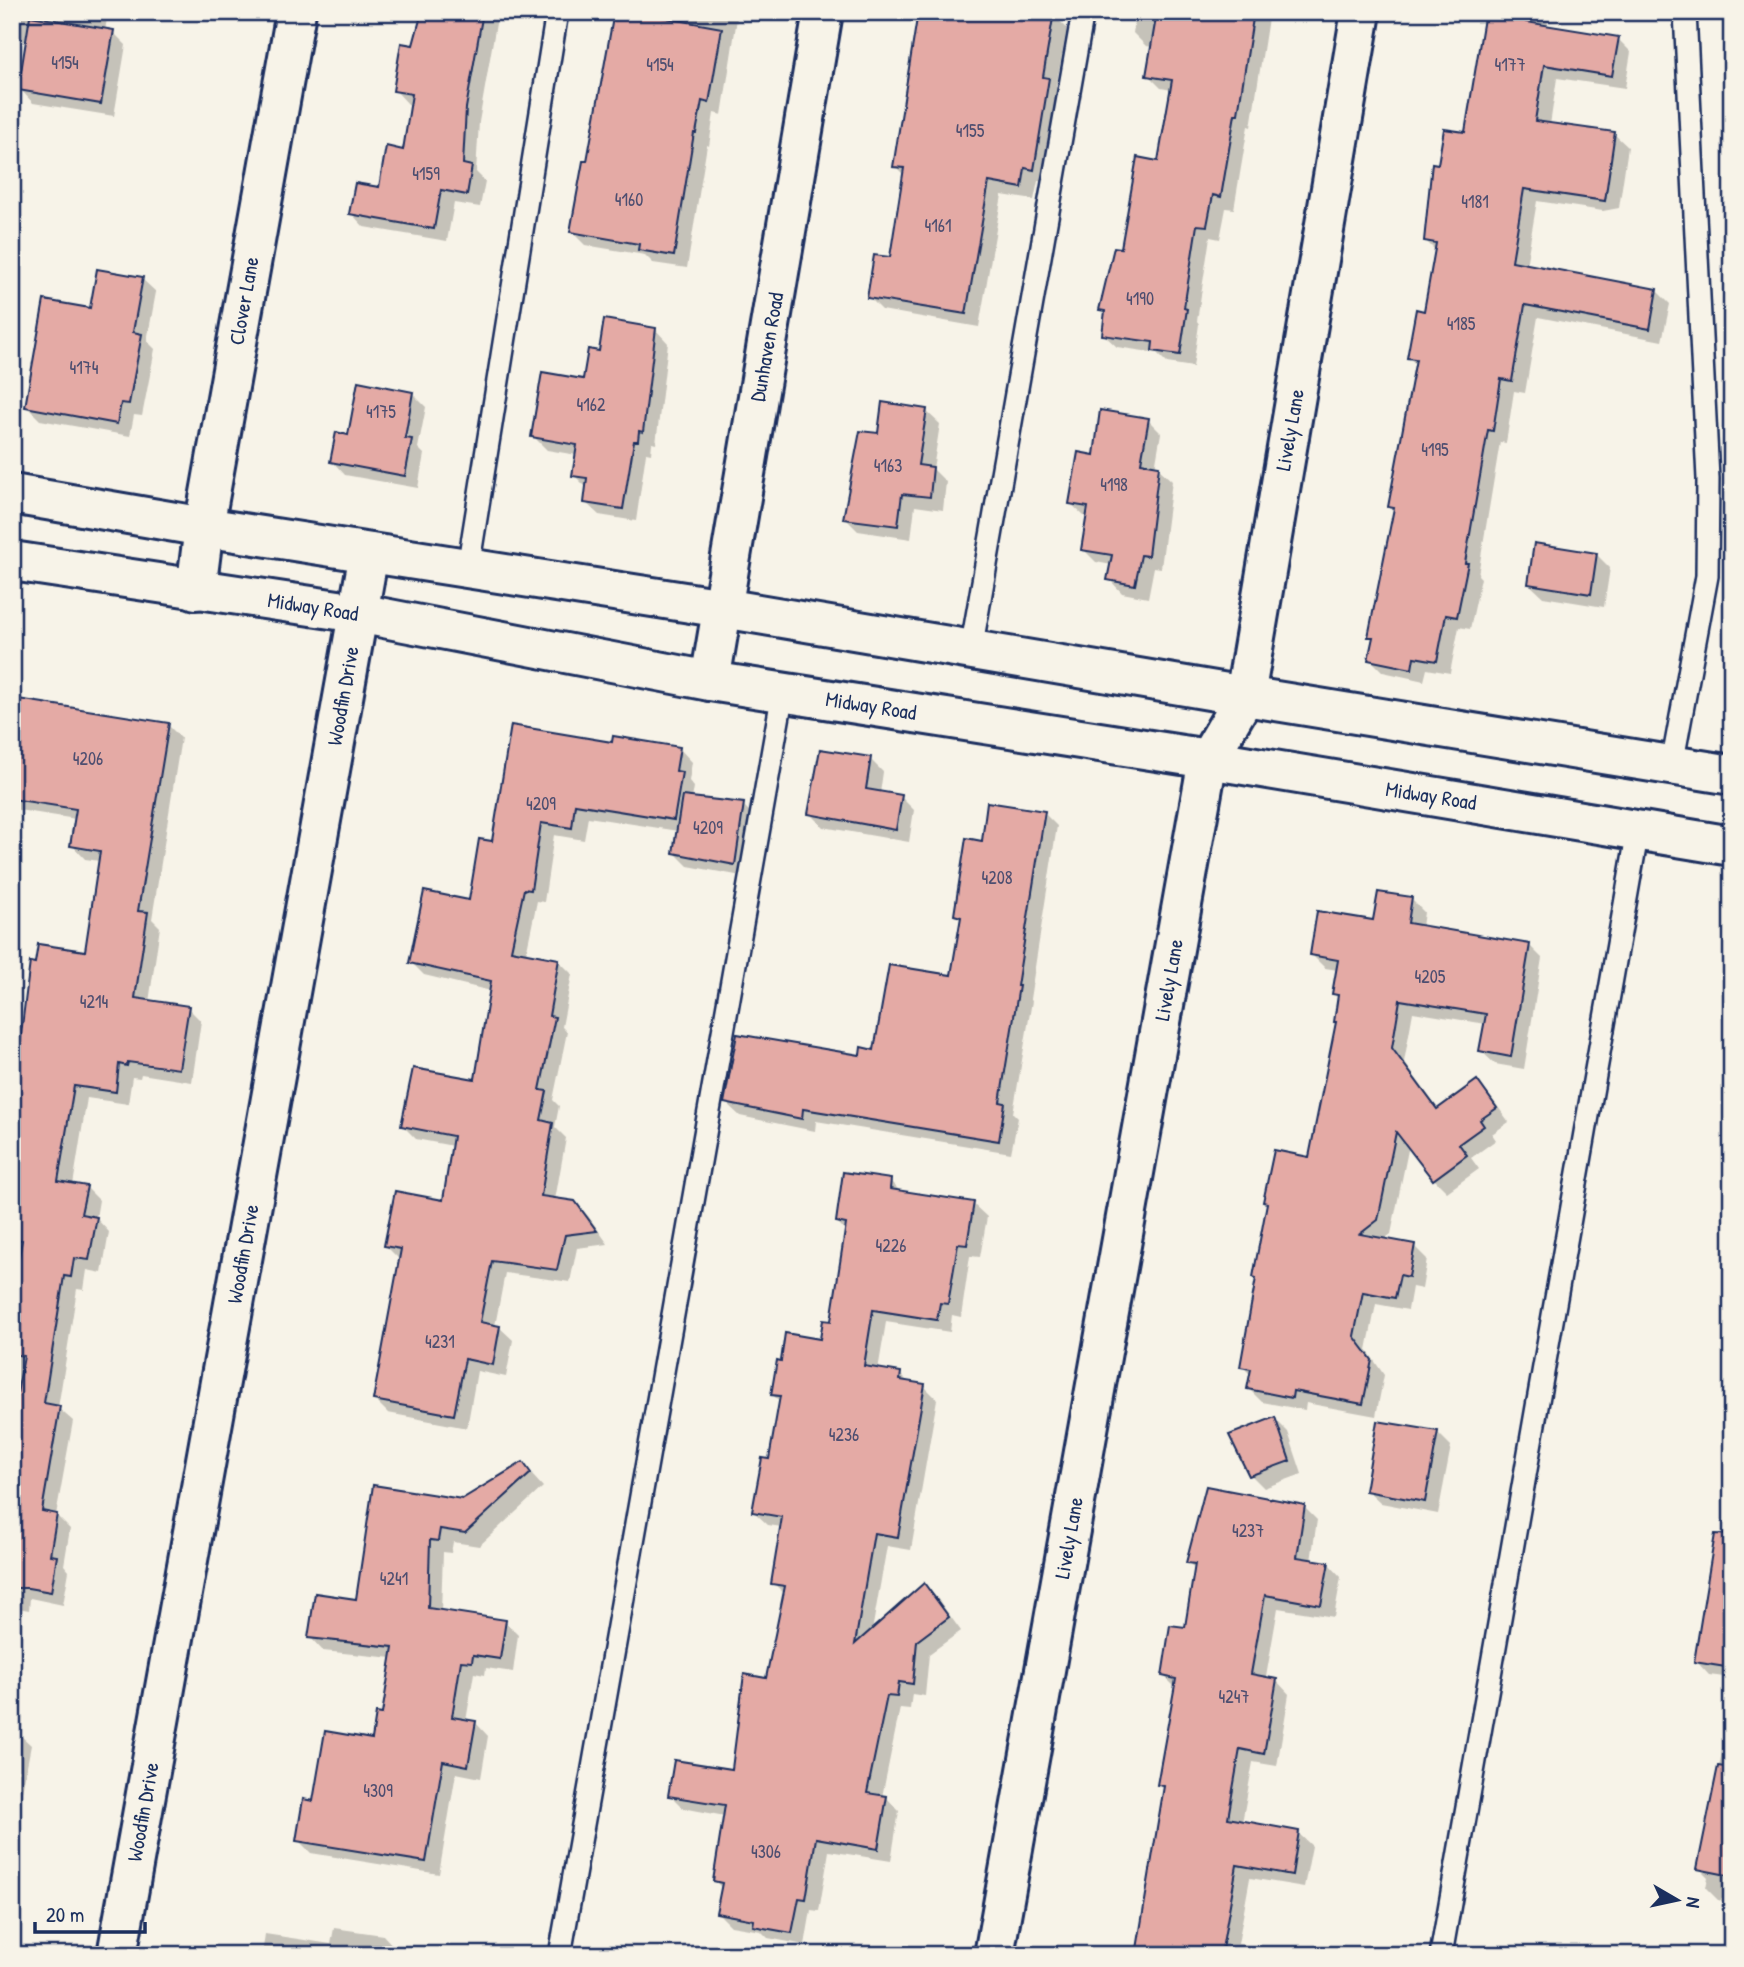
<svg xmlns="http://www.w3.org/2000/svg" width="1744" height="1967" font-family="'Patrick Hand',sans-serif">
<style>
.shadow{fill:#0003}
.building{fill:#e4aaa5;stroke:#1b2f5e;stroke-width:2}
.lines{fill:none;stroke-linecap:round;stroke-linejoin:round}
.service-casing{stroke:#1b2f5e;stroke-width:26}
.minor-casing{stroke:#1b2f5e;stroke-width:44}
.secondary-casing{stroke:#1b2f5e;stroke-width:44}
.service{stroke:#f7f3e8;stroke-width:21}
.minor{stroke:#f7f3e8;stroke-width:38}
.secondary{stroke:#f7f3e8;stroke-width:38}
.labels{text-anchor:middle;stroke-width:5;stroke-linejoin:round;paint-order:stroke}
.number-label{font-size:18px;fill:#4d4e70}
.street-label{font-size:21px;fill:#1b2f5e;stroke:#f7f3e8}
</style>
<rect width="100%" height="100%" fill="#f7f3e8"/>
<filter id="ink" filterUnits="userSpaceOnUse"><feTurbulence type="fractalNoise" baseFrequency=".0143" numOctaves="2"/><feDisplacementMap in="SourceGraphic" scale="14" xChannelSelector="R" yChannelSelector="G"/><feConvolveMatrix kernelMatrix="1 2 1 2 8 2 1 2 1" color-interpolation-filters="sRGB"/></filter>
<g filter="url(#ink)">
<g class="shadow">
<path d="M20,12H108L105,31L113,32L126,45L114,116L33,103L20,89L27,45L17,34Z"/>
<path d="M424,12H498L479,122L476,172L485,181L480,207L454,203L447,241L364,227L351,213L380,189L404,152L412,105L408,104L395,90L415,47Z"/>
<path d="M651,12H738L722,115L714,113L709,146L707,145L687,268L653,263L645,255L585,245L572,232L588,163Z"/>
<path d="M1136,12H1269L1251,127L1248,126L1234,209L1226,208L1220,239L1210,237L1197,321L1199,324L1193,367L1167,363L1157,353L1117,347L1103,334L1106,315L1101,310L1123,250L1160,163L1172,90L1161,88L1148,75L1153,47L1146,46L1133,33Z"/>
<path d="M1487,12H1550L1547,27L1618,39L1631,52L1625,88L1557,78L1550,125L1614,134L1628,147L1619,208L1603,211L1537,201L1526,266L1656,290L1670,304L1662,341L1538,317L1525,393L1514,391L1506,443L1500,442L1478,575L1481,578L1470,629L1459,627L1450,673L1427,669L1424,681L1383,672L1370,659L1374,640L1370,636L1395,512L1390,506L1416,365L1409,357L1425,313L1436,251L1425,240L1439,166L1467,134Z"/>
<path d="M1053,15L1067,28L1056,87L1062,93L1047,182L1038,181L1034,200L1002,195L979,327L882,310L869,297L891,259L905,176L895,166Z"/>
<path d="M142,279L156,292L147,341L155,349L142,416L134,415L130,436L40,420L27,407L92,310Z"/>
<path d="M655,329L668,343L656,444L652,443L651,454L646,453L636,521L599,515L585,502L588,489L574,475L577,455L547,450L533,436L584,381L600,353Z"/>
<path d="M412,393L426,407L418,448L424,454L418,488L345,475L332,461L350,437Z"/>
<path d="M926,411L940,424L933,469L946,482L943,510L915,506L911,539L858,531L845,518Z"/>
<path d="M1148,420L1161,433L1155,468H1158L1172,481L1161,568L1154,567L1148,598L1122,593L1109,579L1112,565L1096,562L1083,549L1088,517L1084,516L1070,503L1095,457Z"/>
<path d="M1597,555L1610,568L1604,607L1543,597L1529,584Z"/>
<path d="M12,699L168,725L181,738L152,919L160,927L149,1002L188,1008L201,1021L192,1082L141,1074L140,1078L132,1077L128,1104L87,1098L73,1185L86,1187L99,1200L96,1218L109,1232L102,1273L87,1270L84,1290L77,1289L58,1408L73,1421L56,1515L70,1529L64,1565L69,1571L63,1605L30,1598L29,1610L13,1607L12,1610V1306L22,1250L12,1240V1218L87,953L100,861L85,859L72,845L76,819L12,809Z"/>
<path d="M614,744L679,748L692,762L689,781L694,787L692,799L743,805L756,818L747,877L688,866L675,853L678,831L588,817L584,840L554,835L544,902L537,901L526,954L559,961L572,974L562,1027L567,1032L553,1100L559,1106L555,1127L566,1138L555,1200L574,1202L588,1216L608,1244L577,1248L570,1282L505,1273L495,1326L499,1327L513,1340L506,1377L477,1371L467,1428L388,1413L375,1400L399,1259L386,1246L444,1202L453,1146L416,1139L403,1126L476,1081L491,991L424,975L411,962L471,902L494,843Z"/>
<path d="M870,759L883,772L880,793L901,797L914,810L909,842L823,827L810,814Z"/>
<path d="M1044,813L1057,826L1030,999L1032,1001L1013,1113L1018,1118L1011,1153L816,1121L815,1131L740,1116L726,1103L876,1052L953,977L962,921L956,915L983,843Z"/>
<path d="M1411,899L1424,912L1422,927L1529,945L1542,958L1524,1069L1495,1064L1481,1051L1486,1024L1413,1012L1404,1062L1439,1110L1477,1082L1490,1096L1509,1122L1492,1134L1496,1140L1471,1158L1479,1169L1447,1192L1434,1179L1409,1145L1391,1234L1383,1240L1414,1246L1427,1259L1422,1289L1412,1287L1408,1310L1376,1304L1367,1350L1384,1375L1376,1416L1306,1403L1305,1410L1262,1402L1249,1389L1251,1375L1242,1366L1311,1159L1337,1022L1339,999L1334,994L1338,970L1325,968L1312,955L1374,922Z"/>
<path d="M890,1181L902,1193L973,1204L987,1217L980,1257L970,1256L961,1317L952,1315L950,1332L886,1322L878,1370L900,1374L909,1383L924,1386L937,1399L911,1550L887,1546L872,1631L924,1585L937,1598L961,1631L929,1654L925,1696L912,1694L910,1709L900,1708L882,1797H886L899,1811L891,1861L829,1851L819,1911L811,1910L805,1945L768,1938L761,1931L731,1926L718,1913L722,1888L714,1880L725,1816L683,1808L670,1795L733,1771L768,1680L785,1594L773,1583L782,1527L768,1525L754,1512L770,1461L780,1402L773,1395L782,1363L821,1341L833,1323L846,1231L837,1222Z"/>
<path d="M1275,1419L1288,1432L1302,1474L1264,1488L1251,1475Z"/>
<path d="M1438,1433L1451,1446L1438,1514L1381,1503L1367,1490Z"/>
<path d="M522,1464L543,1487L479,1546L453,1542L451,1553L443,1552L441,1612L505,1622L518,1635L513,1672L486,1668L485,1675L474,1673L466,1721L475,1722L488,1736L481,1778L456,1773L439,1874L311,1853L298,1840L314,1803L373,1741L384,1716L393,1658L323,1651L310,1637L358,1601L463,1500Z"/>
<path d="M1304,1507L1317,1520L1311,1561L1328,1563L1341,1577L1334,1617L1278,1608L1266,1677L1276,1680L1289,1694L1277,1766L1253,1762L1242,1823L1298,1833L1312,1846L1304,1887L1250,1878L1238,1944L1256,1947L1264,1955H1138L1165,1790L1159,1784L1176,1688L1164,1676L1186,1629L1196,1570L1188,1562Z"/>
<path d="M1732,1543V1678L1709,1675L1696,1661Z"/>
<path d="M12,1707L23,1718L20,1735L31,1745L20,1802L12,1801Z"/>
<path d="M1724,1742L1732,1744V1903L1719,1901L1706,1888L1708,1877L1699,1868Z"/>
<path d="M334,1928L383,1935L396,1949L395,1955H262L265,1934L331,1944Z"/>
</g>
<g class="building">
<path d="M422,12H483L466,108L463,164L472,166L467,195L441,190L434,229L349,214L355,183L379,187L386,146L403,150L412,94L393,91L401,43L413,45Z"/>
<path d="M614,12H633L722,28L709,103L702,101L696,133H694L674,256L638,250L639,244L570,232L583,161H587Z"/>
<path d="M918,12H1054L1043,77L1049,78L1034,170L1025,168L1022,188L989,182L966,314L867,298L874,255L890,257L904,168L893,167Z"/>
<path d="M1157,12H1254L1238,114H1235L1221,197L1213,195L1207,226L1197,225L1184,308L1187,309L1180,355L1152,351L1153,342L1102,335L1105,311L1099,310L1114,247L1121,248L1137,157L1158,161L1172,80L1146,76Z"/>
<path d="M1485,12L1526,19V22L1619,37L1612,76L1544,65L1535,121L1615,132L1605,201L1524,189L1512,261L1657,289L1650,329L1525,305L1512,381L1501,379L1493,431L1488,430L1465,563H1468L1457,617L1446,615L1437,661L1414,657L1412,669L1368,660L1373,637H1368L1394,508L1388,507L1416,359L1407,358L1416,309L1424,311L1436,243L1424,241L1432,163L1438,164L1444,129L1465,132Z"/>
<path d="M30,16L114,30L101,104L18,90Z"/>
<path d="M97,269L143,277L133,332L142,334L129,404L121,403L117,424L25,407L44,300L90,308Z"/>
<path d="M604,319L656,328L643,432L639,431L638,441H634L623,509L584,503L587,478L572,476L577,445L531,437L542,372L583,379L588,349L599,351Z"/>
<path d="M358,381L413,392L405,438L412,439L405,476L330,462L336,432L348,435Z"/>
<path d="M882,402L927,409L918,465L933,467L930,497L902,494L898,526L843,519L860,431L878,433Z"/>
<path d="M1100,410L1149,418L1141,463L1159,466L1148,556L1141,555L1135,585L1107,580L1112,555L1081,550L1088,507L1069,504L1078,452L1094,455Z"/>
<path d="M1534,543L1597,553L1591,594L1528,584Z"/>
<path d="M12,698L169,723L138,911L148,912L135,998L189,1006L179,1069L128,1062L127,1066L119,1064L116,1092L74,1086L58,1181L87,1186L81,1214L97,1217L89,1260L74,1258L71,1277L64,1276L44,1403L60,1406L42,1511L57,1514L50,1555L57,1556L51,1592L28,1588H12V1421L24,1356L12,1354V1296L22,1240L12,1238V1106L30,962L35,963L38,944L85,951L100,851L70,846L76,809L12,799Z"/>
<path d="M511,725L612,742L613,736L680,747L676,771L682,772L674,820L575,804L572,828L541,823L531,890L524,889L511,950L559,959L549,1016L555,1017L540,1090L547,1091L541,1120L553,1123L541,1196L575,1201L597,1231L565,1235L557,1270L492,1261L480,1322L500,1326L493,1365L465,1359L454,1415L373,1400L401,1249L384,1246L395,1191L443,1200L453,1136L401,1126L413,1068L475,1079L491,981L409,963L424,891L469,900L479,839L492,841Z"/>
<path d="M820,749L871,757L866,789L902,795L896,830L808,814Z"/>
<path d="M682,796L744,803L735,865L673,853Z"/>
<path d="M987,802L1045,811L1017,986H1019L1000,1102L1005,1103L999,1141L803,1109L802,1119L724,1103L737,1034L860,1055L861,1047L874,1050L889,965L951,975L961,917L954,915L966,838L982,841Z"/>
<path d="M1378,892L1412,897L1408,923L1530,944L1511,1057L1479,1051L1486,1014L1400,1000L1392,1048L1437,1109L1477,1080L1497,1108L1480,1120L1484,1126L1459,1144L1467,1155L1433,1180L1396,1132L1378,1220L1360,1234L1415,1244L1409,1277L1400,1275L1395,1298L1363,1292L1354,1336L1372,1360L1363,1404L1293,1391L1292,1398L1247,1389L1251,1369L1240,1367L1256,1278L1253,1277L1267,1203L1263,1202L1274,1150L1309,1157L1336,1022H1334L1338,995L1332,994L1338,960L1310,955L1317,911L1373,920Z"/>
<path d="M843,1172L891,1179L890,1189L974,1202L967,1245L958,1244L948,1304L940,1303L937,1320L873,1310L864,1366L901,1372L900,1380L925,1384L898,1537L874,1533L855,1644L924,1583L949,1617L917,1641L913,1684L899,1682L897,1697L887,1696L867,1793L887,1796L878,1849L816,1838L806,1899L799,1898L792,1933L753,1926L754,1920L716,1913L722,1883L713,1881L725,1805L668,1796L674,1760L732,1769L744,1674L766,1678L785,1586L771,1584L782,1517L752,1512L762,1458L769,1459L780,1396L771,1395L777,1360L781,1361L785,1333L820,1339L823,1320L831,1321L846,1224L836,1222Z"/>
<path d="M1275,1417L1290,1461L1249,1476L1229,1435Z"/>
<path d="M1377,1421L1438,1431L1425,1502L1365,1491Z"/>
<path d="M523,1462L531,1473L465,1533L440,1529L438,1541L430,1540L428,1608L506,1620L500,1659L473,1655L472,1662L461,1661L452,1717L476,1721L468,1766L443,1761L426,1862L296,1841L303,1799L313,1801L325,1731L372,1739L376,1713L382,1714L393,1647L308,1638L315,1593L356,1599L373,1485L462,1499Z"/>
<path d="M1206,1486L1305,1505L1297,1557L1329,1562L1321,1605L1265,1595L1251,1674L1277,1679L1264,1754L1240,1749L1228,1818L1299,1831L1292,1875L1237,1865L1221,1955H1136L1164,1786L1157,1785L1176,1679L1162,1676L1170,1625L1185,1627L1195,1564L1186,1563Z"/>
<path d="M1715,1534L1732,1535V1668L1694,1662Z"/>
<path d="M1718,1766L1732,1768V1876L1697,1869Z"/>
</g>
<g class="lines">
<g class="service-casing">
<g id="service">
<path d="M468,568L557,12"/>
<path d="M971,650L1083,12"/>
<path d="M1672,765L1707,576L1708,479L1685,12"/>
<path d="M560,1955L783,692"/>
<path d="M1441,1955L1638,830"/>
</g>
</g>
<g class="minor-casing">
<g id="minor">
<path d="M196,590L204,527L296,12"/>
<path d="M710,681L823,12"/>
<path d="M117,1955L369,553"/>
<path d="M994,1955L1208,759L1245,696L1361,12"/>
</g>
</g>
<g class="secondary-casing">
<g id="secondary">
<path d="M12,494L204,527L723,608L1245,696L1732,775"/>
<path d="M12,561L358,613L710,681L1208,759L1732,846"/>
</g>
</g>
<use href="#service" class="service"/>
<use href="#minor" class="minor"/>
<use href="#secondary" class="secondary"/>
</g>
</g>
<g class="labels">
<g class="number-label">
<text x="65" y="69">4154</text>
<text x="660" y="71">4154</text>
<text x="1510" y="71">4177</text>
<text x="970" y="137">4155</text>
<text x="426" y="180">4159</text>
<text x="629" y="206">4160</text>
<text x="1475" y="208">4181</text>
<text x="938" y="232">4161</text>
<text x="1140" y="305">4190</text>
<text x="1461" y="330">4185</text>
<text x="84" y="374">4174</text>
<text x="591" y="411">4162</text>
<text x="381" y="418">4175</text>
<text x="1435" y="456">4195</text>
<text x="888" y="472">4163</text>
<text x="1114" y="491">4198</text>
<text x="88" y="765">4206</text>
<text x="541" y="810">4209</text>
<text x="708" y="834">4209</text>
<text x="997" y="884">4208</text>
<text x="1430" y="983">4205</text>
<text x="94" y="1008">4214</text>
<text x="891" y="1252">4226</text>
<text x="440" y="1348">4231</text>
<text x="844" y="1441">4236</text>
<text x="1248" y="1537">4237</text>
<text x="394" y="1585">4241</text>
<text x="1234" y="1703">4247</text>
<text x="378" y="1797">4309</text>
<text x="766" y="1858">4306</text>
</g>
<g class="street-label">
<text transform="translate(244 301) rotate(-80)" y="7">Clover Lane</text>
<text transform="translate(767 347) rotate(-80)" y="7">Dunhaven Road</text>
<text transform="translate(1290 430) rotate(-80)" y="7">Lively Lane</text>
<text transform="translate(313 607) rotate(9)" y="7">Midway Road</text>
<text transform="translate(343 696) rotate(-80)" y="7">Woodfin Drive</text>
<text transform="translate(871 706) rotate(9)" y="7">Midway Road</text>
<text transform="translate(1431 796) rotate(9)" y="7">Midway Road</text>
<text transform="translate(1169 980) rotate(-80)" y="7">Lively Lane</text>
<text transform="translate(243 1254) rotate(-80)" y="7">Woodfin Drive</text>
<text transform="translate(1069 1538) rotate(-80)" y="7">Lively Lane</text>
<text transform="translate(143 1812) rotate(-80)" y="7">Woodfin Drive</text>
</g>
</g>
<rect width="1744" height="1967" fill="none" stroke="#f7f3e8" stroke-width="42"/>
<rect x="21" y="21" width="1702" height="1925" fill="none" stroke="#1b2f5e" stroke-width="2.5" filter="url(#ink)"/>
<g transform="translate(1677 1900) rotate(99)" stroke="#f7f3e8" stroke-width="5" paint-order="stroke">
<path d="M0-5L12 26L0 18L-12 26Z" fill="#1b2f5e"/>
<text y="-10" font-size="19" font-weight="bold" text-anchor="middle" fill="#1b2f5e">N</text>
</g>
<path d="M35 1922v10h110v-10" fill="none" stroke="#1b2f5e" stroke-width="3.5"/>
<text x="46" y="1922" font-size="21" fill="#1b2f5e" stroke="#f7f3e8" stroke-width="5" paint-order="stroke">20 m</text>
</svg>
